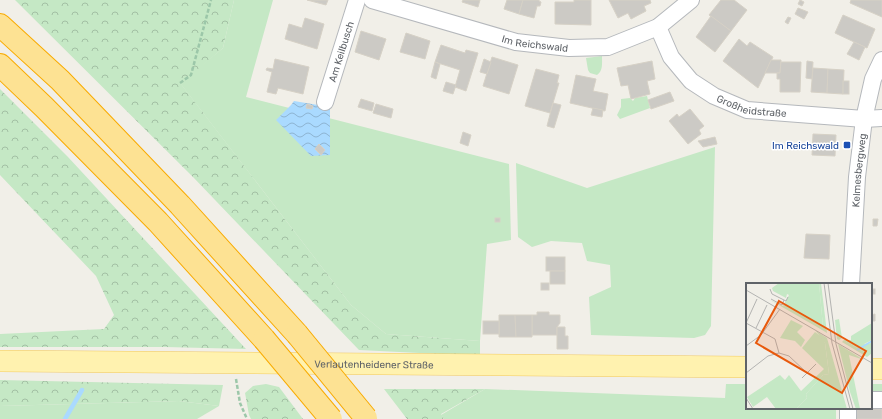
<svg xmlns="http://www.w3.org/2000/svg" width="882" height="419" font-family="Rubik,sans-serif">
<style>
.green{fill:#c5e8c5}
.forest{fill:url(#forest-crowns)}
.water{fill:url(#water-waves)}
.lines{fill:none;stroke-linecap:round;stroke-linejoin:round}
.stream{stroke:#aadaff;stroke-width:4.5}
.building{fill:#cccac5;stroke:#d6d1c6}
.minor-casing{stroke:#b5b8bc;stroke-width:18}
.major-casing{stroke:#f2c960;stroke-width:22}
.highway-casing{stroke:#f9ab00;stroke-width:24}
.path{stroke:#9cc7a9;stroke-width:2.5;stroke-dasharray:4 2;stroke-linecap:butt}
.minor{stroke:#fff;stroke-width:16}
.major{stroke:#fff2af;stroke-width:21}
.highway{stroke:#fde293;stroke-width:22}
.highway-bridge-casing{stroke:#f9ab00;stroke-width:24;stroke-linecap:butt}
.highway-bridge{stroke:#fde293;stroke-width:22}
.transit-dot{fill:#1a4fb4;stroke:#fff;stroke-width:1.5}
.labels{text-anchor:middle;stroke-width:3;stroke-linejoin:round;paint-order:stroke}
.street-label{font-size:10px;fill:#5f6368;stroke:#fff}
.transit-label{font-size:10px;fill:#164399;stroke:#fff;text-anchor:end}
.inset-river{fill:none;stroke:#aadaff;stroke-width:2}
.inset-road{fill:none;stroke:#b3b3b1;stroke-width:1}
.view{fill:#e8590c;fill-opacity:0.15;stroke:#e8590c;stroke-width:2}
.inset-edge{fill:none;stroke:#5f6368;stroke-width:2}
</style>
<defs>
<pattern id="forest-crowns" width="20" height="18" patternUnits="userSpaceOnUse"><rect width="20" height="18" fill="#c5e8c5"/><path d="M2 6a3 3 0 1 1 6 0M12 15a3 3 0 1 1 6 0" fill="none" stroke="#a3c0a4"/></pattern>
<pattern id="water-waves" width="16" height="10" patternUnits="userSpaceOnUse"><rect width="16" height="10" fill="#aadaff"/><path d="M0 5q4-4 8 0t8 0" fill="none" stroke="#8eb4d2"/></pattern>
</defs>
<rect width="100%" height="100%" fill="#f1efe8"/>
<g class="green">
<path d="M234,0H273L246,97L509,164L511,240L487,244L480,341L386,334L351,305L180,83L223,48Z"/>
<path d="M602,56C602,64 603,71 597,75L590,73L588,70L586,58Z"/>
<path d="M647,96L650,108L620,119L617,115L621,107V99L630,98L633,101L635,98Z"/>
<path d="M715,147L711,326L705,335L694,338L591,335L589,297L611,287L610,265L587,261L582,243L551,241L532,247L518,237L516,163L587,188Z"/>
<path d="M726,384H747V408H836V419H444L441,415L485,389L725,398Z"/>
<rect x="871" y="384" width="11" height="11"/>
<path d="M179,401L219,406L197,419H0V406Z"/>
</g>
<g class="forest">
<path d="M15,0H234L223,48L181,84L351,305L386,334L480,341V356L359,350L193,177Z"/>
<path d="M0,89L68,157L246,349L165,347H0V334L104,329L114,315L96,276L0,175Z"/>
<path d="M0,380L223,385L219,406L179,401L0,406Z"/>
<path d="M266,384L279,387L303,419H251L249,415L245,393L253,386Z"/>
<path d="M384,389H485L441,414L444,419H407Z"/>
</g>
<path class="water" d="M294,101L330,107V155L311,156L276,120L291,105Z"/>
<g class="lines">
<path class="stream" d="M65,419L82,390"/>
</g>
<g class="building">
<path d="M307,0H328L326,5Z"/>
<path d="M463,0H480L478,7L462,2Z"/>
<path d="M507,0H523L519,14L504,9Z"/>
<path d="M523,0H539V1L541,2L540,6H537L534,18L519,14Z"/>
<path d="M574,0H591V25L555,24V2H574Z"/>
<path d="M609,0H650L651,3L644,6L646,11L631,19L628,13L618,18Z"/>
<path d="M721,0H734L747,10L731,31L709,15Z"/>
<path d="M800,0L804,2L802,6L798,4Z"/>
<path d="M851,0H882V17L850,3Z"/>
<path d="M798,8L808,12L804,19L795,14Z"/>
<path d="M843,15L875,29L867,48L835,33Z"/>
<path d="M711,16L731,31L715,52L696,37Z"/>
<path d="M788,17L791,18L788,24L785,22Z"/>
<path d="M305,18L324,24L317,49L285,39L289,24L302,28Z"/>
<path d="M361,31L386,39L379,60L355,52Z"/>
<path d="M406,33L430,41L425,59L400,52Z"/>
<path d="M739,39L747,46L750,42L773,57L758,88L723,61Z"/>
<path d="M854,42L865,47L859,60L847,54Z"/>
<path d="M441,45L465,53L466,50L478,53L466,91L455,87L460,70L435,62Z"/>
<path d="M492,57L518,65L509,94L483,86Z"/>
<path d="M275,59L309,67L303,94L278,88L276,94L267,92L272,72L266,70L267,68L273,69Z"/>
<path d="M484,59L491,62L487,74L480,72Z"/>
<path d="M771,60H781L780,73H765Z"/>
<path d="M652,61L655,79L647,81L650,94L631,99L628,85L621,86L617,68Z"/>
<path d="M807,61L813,62L812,79L806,78Z"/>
<path d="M435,62L440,64L436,79L431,77Z"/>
<path d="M781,62H801L800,92H780V79H777V73H780Z"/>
<path d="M813,68L828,69L827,93L811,92Z"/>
<path d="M536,69L559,75L557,83H559L550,113L525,106Z"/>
<path d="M828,69L844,70L843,94L827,93Z"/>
<path d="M576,75L596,79L593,91L608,94L605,111L570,103Z"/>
<rect x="843" y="81" width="6" height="13"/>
<path d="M446,82L456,85L453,94L443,91Z"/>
<path d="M670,92L674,101L651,109L648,100Z"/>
<path d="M361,99L374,103L372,111L358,107Z"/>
<path d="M553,103L561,105L554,128L547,126Z"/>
<path d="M307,104L313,106L312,109L306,108Z"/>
<path d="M376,104L393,109L391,118L373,113Z"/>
<path d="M593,108L603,110L602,117L591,115Z"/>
<path d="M690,109L704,126L699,130L701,134L688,144L669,121L677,114L679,117Z"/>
<path d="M463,132L471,135L468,146L460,143Z"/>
<path d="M813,134L836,135L835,156L812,155Z"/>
<path d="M715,137L717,144L703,147L698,141Z"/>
<path d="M319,144L325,150L321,155L315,149Z"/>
<rect x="495" y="218" width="5" height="4"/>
<path d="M873,219H878L877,226H873Z"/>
<path d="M806,234L830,235L829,259L804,258Z"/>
<rect x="546" y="257" width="19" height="14"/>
<rect x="550" y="271" width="15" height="13"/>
<rect x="541" y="283" width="8" height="7"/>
<rect x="871" y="289" width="4" height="5"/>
<path d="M537,312H549V315H560V323L557,327V335H532V315H537Z"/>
<path d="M875,314V321H871V315Z"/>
<path d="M499,315H515L516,337H499Z"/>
<path d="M515,315H532V337H516Z"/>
<rect x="483" y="321" width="16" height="13"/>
<path d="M557,327H565V336H568V349H557Z"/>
<path d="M882,404V419H852V408H871Z"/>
</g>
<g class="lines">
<g class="minor-casing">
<g id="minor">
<path id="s1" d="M372,0L516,42L569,48L608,47L658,27L691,0"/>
<path id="s2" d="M658,27L671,57L691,81L714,96L747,110L864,119L882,118"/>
<path id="s3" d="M325,102L357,0"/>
<path id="s4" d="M851,284L857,177L864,119L873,79L882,60"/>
<path d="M871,400H882"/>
<path d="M848,408V419"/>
</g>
</g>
<g class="major-casing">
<g id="major">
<path id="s5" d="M0,361L747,367"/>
<path d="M871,369H882"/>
</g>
</g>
<g class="highway-casing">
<g id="highway">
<path d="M0,25L60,80L180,205L297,334"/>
<path d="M0,65L44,107L158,222L264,339"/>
</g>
</g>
<g class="path">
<path d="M180,83L191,75L211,0"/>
<path d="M236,379L240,403L247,419"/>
</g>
<use href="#minor" class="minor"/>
<use href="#major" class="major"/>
<use href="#highway" class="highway"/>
<g class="highway-bridge-casing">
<g id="highway-bridge">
<path d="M297,334L366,418"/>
<path d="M264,339L331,419"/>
</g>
</g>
<use href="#highway-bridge" class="highway-bridge"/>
</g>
<rect class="transit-dot" x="843" y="141" width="8" height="8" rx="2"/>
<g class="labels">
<g class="street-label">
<text dy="4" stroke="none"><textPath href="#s1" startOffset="169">Im Reichswald</textPath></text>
<text dy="4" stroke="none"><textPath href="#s3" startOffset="53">Am Keilbusch</textPath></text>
<text dy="4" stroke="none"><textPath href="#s2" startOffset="131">Großheidstraße</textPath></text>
<text dy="4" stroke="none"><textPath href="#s4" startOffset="114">Kelmesbergweg</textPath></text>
<text dy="4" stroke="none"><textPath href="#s5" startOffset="374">Verlautenheidener Straße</textPath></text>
</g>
<g class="transit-label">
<text x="839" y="149">Im Reichswald</text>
</g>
</g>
<g transform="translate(746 283)">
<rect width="126" height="126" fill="#f1efe8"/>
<path d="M33,0H73L77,44H71L24,17L37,23L43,12L41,11L40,15L27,8L26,5ZM45,37L57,43L51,49L59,57L55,64L49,58L34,55ZM126,40V57L118,61L126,60V65L120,70L98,57H105V53ZM69,49L77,55L79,60L83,91L77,92L60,111L61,115L50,126H30L21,114L7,124L1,114L34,92L39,97L43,92L55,108L78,86L56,65Z" fill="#c5e8c5"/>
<path d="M73,0H75L81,50L71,44H77ZM93,36L96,55L93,57L91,56L89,37ZM69,47L81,55L101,126H50L61,115L60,111L77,92L83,91L79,60ZM98,57L120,70L126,65V70L121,74L96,59ZM92,61L118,77L103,72L114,126H110L104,109Z" fill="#c5e8c5"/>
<path class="inset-river" d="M111,67L126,58"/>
<path class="inset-road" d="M78,0L86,60L104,126M82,0L90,61L107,126M24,6L26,11L40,18L42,14M0,7L126,80M25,16L36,22L38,17M0,40L29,56L33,70M0,40L11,16M10,45L21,22M0,63L15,52L34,26M0,90L22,73L33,70L43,73L61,90M56,95L70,81M0,115L7,126"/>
<path class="view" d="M33,18L120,68L96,110L10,60Z"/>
<rect width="126" height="126" class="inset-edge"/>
</g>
</svg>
